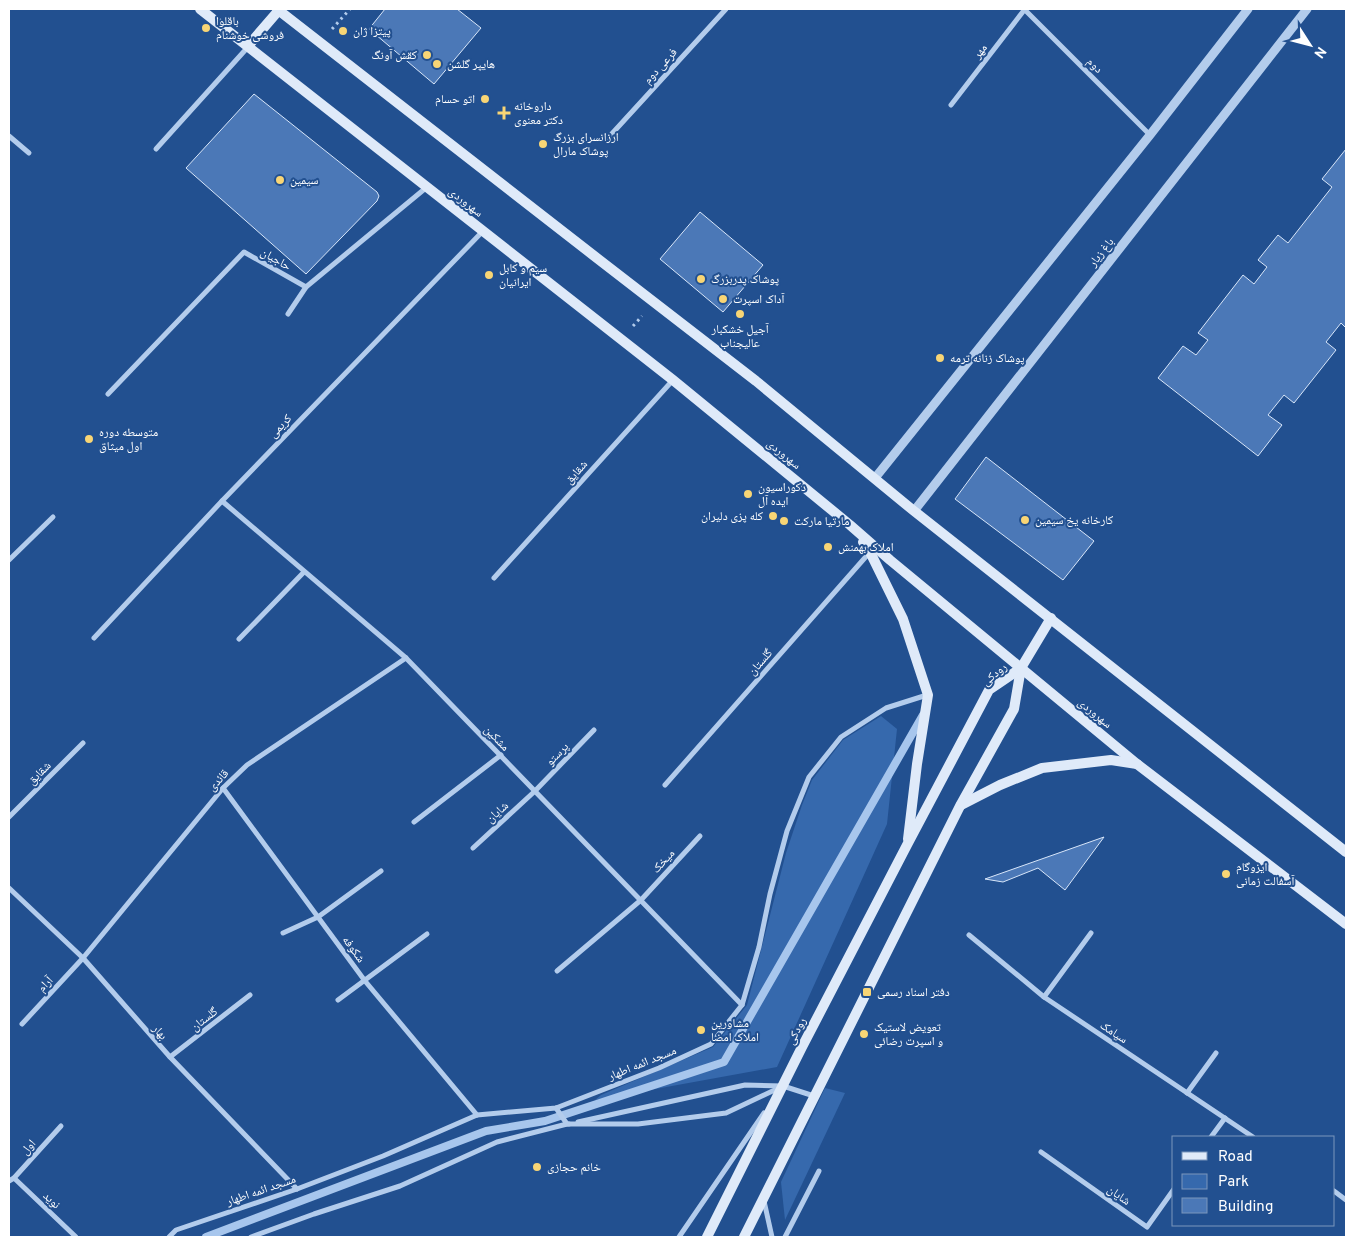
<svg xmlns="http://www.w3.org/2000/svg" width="1355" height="1246" font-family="Overpass,'Noto Naskh Arabic',sans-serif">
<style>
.green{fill:#3669ad}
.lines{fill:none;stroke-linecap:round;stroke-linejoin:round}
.stream{stroke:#a7c6ed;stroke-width:8}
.building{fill:#4b78b7;stroke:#d8e6f9}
.path{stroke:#b3ccec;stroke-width:3;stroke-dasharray:2.5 4;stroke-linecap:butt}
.minor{stroke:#b3ccec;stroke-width:5}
.tertiary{stroke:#b3ccec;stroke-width:9}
.secondary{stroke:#dfeaf9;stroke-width:10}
.poi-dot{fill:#f8d575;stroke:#225090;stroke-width:2}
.labels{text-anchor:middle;stroke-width:4;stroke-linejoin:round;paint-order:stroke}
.poi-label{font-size:12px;fill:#fff;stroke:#225090;text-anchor:start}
.street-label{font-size:12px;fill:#fff;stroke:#225090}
</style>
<rect width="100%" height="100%" fill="#225090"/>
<g class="green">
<path d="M881,716L897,729L887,824L777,1067L595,1100L601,1095L713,1047L747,1005L786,853L802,805L812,780L843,740Z"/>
<path d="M825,1088L845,1093L785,1220L781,1182Z"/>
</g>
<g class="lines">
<path class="stream" d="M206,1237L486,1131L545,1121L724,1062L923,715"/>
</g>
<g class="building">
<path d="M385,9H457L481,28L434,84L369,29Z"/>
<path d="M254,94L377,192L379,196L377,201L306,274L186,168Z"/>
<path d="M1346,149V328L1341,323L1326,342L1336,350L1294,403L1284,395L1268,415L1282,425L1258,456L1158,378L1183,346L1196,355L1208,340L1198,333L1243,275L1254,284L1267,267L1258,260L1278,235L1288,243L1332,187L1322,179Z"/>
<path d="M700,212L763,265L723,312L660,259Z"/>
<path d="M986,457L1094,541L1063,580L955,499Z"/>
<path d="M1104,837L1065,890L1038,868L1003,882L985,879Z"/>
</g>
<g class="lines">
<g class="path">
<path d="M332,29L350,9"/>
<path d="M633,326L642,316"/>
</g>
<g class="minor">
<path d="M1024,9L1150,135"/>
<path d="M951,105L1025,9"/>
<path d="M9,136L29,153"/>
<path d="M608,138L726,9"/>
<path d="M156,149L248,47"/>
<path d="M288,314L306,287"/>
<path d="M108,394L244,252L306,287L427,187"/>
<path d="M222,501L406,658L742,1005"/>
<path d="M9,560L53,517"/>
<path d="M494,578L673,380"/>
<path d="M94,638L222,501L483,231"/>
<path d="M239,639L304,572"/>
<path d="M665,785L870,552"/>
<path d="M223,788L365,981L477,1115"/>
<path d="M9,817L83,743"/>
<path d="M414,822L501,755"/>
<path d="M473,848L535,791L594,730"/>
<path d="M9,888L83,958L170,1057L297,1189"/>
<path d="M283,933L318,917L381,871"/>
<path d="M969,935L1044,997L1253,1137"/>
<path d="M557,971L641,900L700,836"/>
<path d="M1044,997L1091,933"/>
<path d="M338,1000L427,934"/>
<path d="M22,1024L83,958L223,788L247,765L406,658"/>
<path d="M170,1057L250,995"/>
<path d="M1187,1093L1216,1053"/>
<path d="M556,1108L567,1124H569"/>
<path d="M578,1122L745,1085L783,1086L814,1096"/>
<path d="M1211,1137L1225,1118"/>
<path d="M1041,1152L1147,1227L1174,1189"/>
<path d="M14,1178L76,1237"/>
<path d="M9,1181L14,1178L61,1126"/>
<path d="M1334,1191L1346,1200"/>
<path d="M764,1201L772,1237"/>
<path d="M169,1237L176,1230L297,1189L383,1156L477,1115L556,1108L659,1068L711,1044L742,1005L759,947L770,894L787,831L809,777L841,737L886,708L927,695"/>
<path d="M251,1237L314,1214L400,1186L497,1142L567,1124H638L726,1113L781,1087"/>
<path d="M679,1237L764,1113"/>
<path d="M785,1237L819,1171"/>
</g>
<g class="tertiary">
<path d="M875,478L1150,135L1248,9"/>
<path d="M914,511L1307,9"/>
</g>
<g class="secondary">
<path d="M200,9L673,380L850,525L890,560L1137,764L1346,924"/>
<path d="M277,9L593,255L756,381L914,511L1346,852"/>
<path d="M248,46L279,10"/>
<path d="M863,542L870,552L903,619L928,695L917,764L908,839"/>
<path d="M961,805L1000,785L1042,768L1111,760L1137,764"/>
<path d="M707,1237L802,1047L907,845L989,690L1021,668"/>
<path d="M744,1237L960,806L1014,709L1021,668L1051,618"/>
</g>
</g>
<g class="poi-dot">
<circle cx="206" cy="28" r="5"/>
<circle cx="343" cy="31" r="5"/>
<circle cx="427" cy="55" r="5"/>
<circle cx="437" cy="64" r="5"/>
<circle cx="485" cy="99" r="5"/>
<path d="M501.5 105.5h5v5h5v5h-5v5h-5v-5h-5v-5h5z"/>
<circle cx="543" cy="144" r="5"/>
<circle cx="280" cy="180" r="5"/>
<circle cx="489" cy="275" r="5"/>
<circle cx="701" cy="279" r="5"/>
<circle cx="723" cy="299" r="5"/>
<circle cx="740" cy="314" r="5"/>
<circle cx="940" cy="358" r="5"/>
<circle cx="89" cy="439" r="5"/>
<circle cx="748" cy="494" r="5"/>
<circle cx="773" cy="516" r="5"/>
<circle cx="1025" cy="520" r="5"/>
<circle cx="784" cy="521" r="5"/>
<circle cx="828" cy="547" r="5"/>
<circle cx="1226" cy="874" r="5"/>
<rect x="862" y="987" width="10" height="10" rx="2.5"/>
<circle cx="701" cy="1030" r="5"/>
<circle cx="864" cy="1034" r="5"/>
<circle cx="537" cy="1167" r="5"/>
</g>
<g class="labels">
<g class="poi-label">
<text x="216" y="25">باقلوا<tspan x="216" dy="14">فروشی خوشنام</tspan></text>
<text x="353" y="35">پیتزا ژان</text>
<text x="417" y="59" text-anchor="end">کقش آونگ</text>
<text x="447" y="68">هایپر گلشن</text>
<text x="475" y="103" text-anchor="end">اتو حسام</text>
<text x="514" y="110">داروخانه<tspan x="514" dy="14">دکتر معنوی</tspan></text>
<text x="553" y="141">ارزانسرای بزرگ<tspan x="553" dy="14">پوشاک مارال</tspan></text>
<text x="290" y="184">سیمین</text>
<text x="499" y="272">سیم و کابل<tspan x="499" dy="14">ایرانیان</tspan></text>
<text x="711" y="283">پوشاک پدربزرگ</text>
<text x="733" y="303">آداک اسپرت</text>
<text x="740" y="333" text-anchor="middle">آجیل خشکبار<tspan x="740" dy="14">عالیجناب</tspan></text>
<text x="950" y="362">پوشاک زنانه ترمه</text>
<text x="99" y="436">متوسطه دوره<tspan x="99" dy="14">اول میثاق</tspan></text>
<text x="758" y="491">دکوراسیون<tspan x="758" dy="14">ایده آل</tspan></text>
<text x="763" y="520" text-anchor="end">کله پزی دلیران</text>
<text x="1035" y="524">کارخانه یخ سیمین</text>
<text x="794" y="525">مارتیا مارکت</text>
<text x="838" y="551">املاک بهمنش</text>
<text x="1236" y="871">ایزوگام<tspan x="1236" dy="14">آسفالت زمانی</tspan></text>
<text x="877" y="996">دفتر اسناد رسمی</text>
<text x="711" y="1027">مشاورین<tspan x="711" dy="14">املاک امضا</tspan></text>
<text x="874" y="1031">تعویض لاستیک<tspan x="874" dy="14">و اسپرت رضائی</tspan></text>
<text x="547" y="1171">خانم حجازی</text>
</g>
<g class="street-label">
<text transform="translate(980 51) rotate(-52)" y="4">مهر</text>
<text transform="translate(1095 65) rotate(45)" y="4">دوم</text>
<text transform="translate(660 66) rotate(-48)" y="4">فرعی دوم</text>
<text transform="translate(466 202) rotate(38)" y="4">سهروردی</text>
<text transform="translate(1101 252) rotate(-52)" y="4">باغ زیار</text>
<text transform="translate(276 259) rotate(30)" y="4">حاجیان</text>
<text transform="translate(280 426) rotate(-46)" y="4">کریمی</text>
<text transform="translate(784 454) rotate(39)" y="4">سهروردی</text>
<text transform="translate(576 472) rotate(-48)" y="4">شقایق</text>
<text transform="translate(760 662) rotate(-49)" y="4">گلستان</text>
<text transform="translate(994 674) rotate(-40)" y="4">رودکی</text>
<text transform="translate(1095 713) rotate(39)" y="4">سهروردی</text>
<text transform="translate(497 738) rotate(46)" y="4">مشکین</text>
<text transform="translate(557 754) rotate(-46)" y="4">پرستو</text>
<text transform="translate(39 773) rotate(-45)" y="4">شقایق</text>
<text transform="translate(218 780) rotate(-47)" y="4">قائدی</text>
<text transform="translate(497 812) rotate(-42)" y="4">شایان</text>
<text transform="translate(663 861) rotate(-47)" y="4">میخک</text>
<text transform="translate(354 949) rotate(54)" y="4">شکوفه</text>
<text transform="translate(45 984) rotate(-47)" y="4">آرام</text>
<text transform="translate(204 1019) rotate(-38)" y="4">گلستان</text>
<text transform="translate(796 1031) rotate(-63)" y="4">رودکی</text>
<text transform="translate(160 1032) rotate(49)" y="4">بهار</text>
<text transform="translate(1114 1032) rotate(34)" y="4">سیامک</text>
<text transform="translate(642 1063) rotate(-22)" y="4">مسجد ائمه اطهار</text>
<text transform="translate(28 1147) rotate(-48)" y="4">اول</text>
<text transform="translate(261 1190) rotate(-19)" y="4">مسجد ائمه اطهار</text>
<text transform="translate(1119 1195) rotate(35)" y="4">شایان</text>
<text transform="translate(52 1200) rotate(44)" y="4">نوید</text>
</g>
</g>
<rect width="1355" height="1246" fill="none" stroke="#ffffff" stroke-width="20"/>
<rect x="1172" y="1136" width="162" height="90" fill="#225090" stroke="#7a96bc"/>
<rect x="1182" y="1152" width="25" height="8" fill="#dfeaf9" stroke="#7a96bc"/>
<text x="1218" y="1161" font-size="15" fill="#ffffff">Road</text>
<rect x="1182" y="1174" width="25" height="15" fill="#3669ad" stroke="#7a96bc"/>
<text x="1218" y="1186" font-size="15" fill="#ffffff">Park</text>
<rect x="1182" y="1198" width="25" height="15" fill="#4b78b7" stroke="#7a96bc"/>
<text x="1218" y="1211" font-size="15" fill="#ffffff">Building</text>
<g transform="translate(1310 45) rotate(126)" stroke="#225090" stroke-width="4" paint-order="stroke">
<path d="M0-4L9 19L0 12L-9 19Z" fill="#ffffff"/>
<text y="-8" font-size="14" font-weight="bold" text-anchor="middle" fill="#ffffff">N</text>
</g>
</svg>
